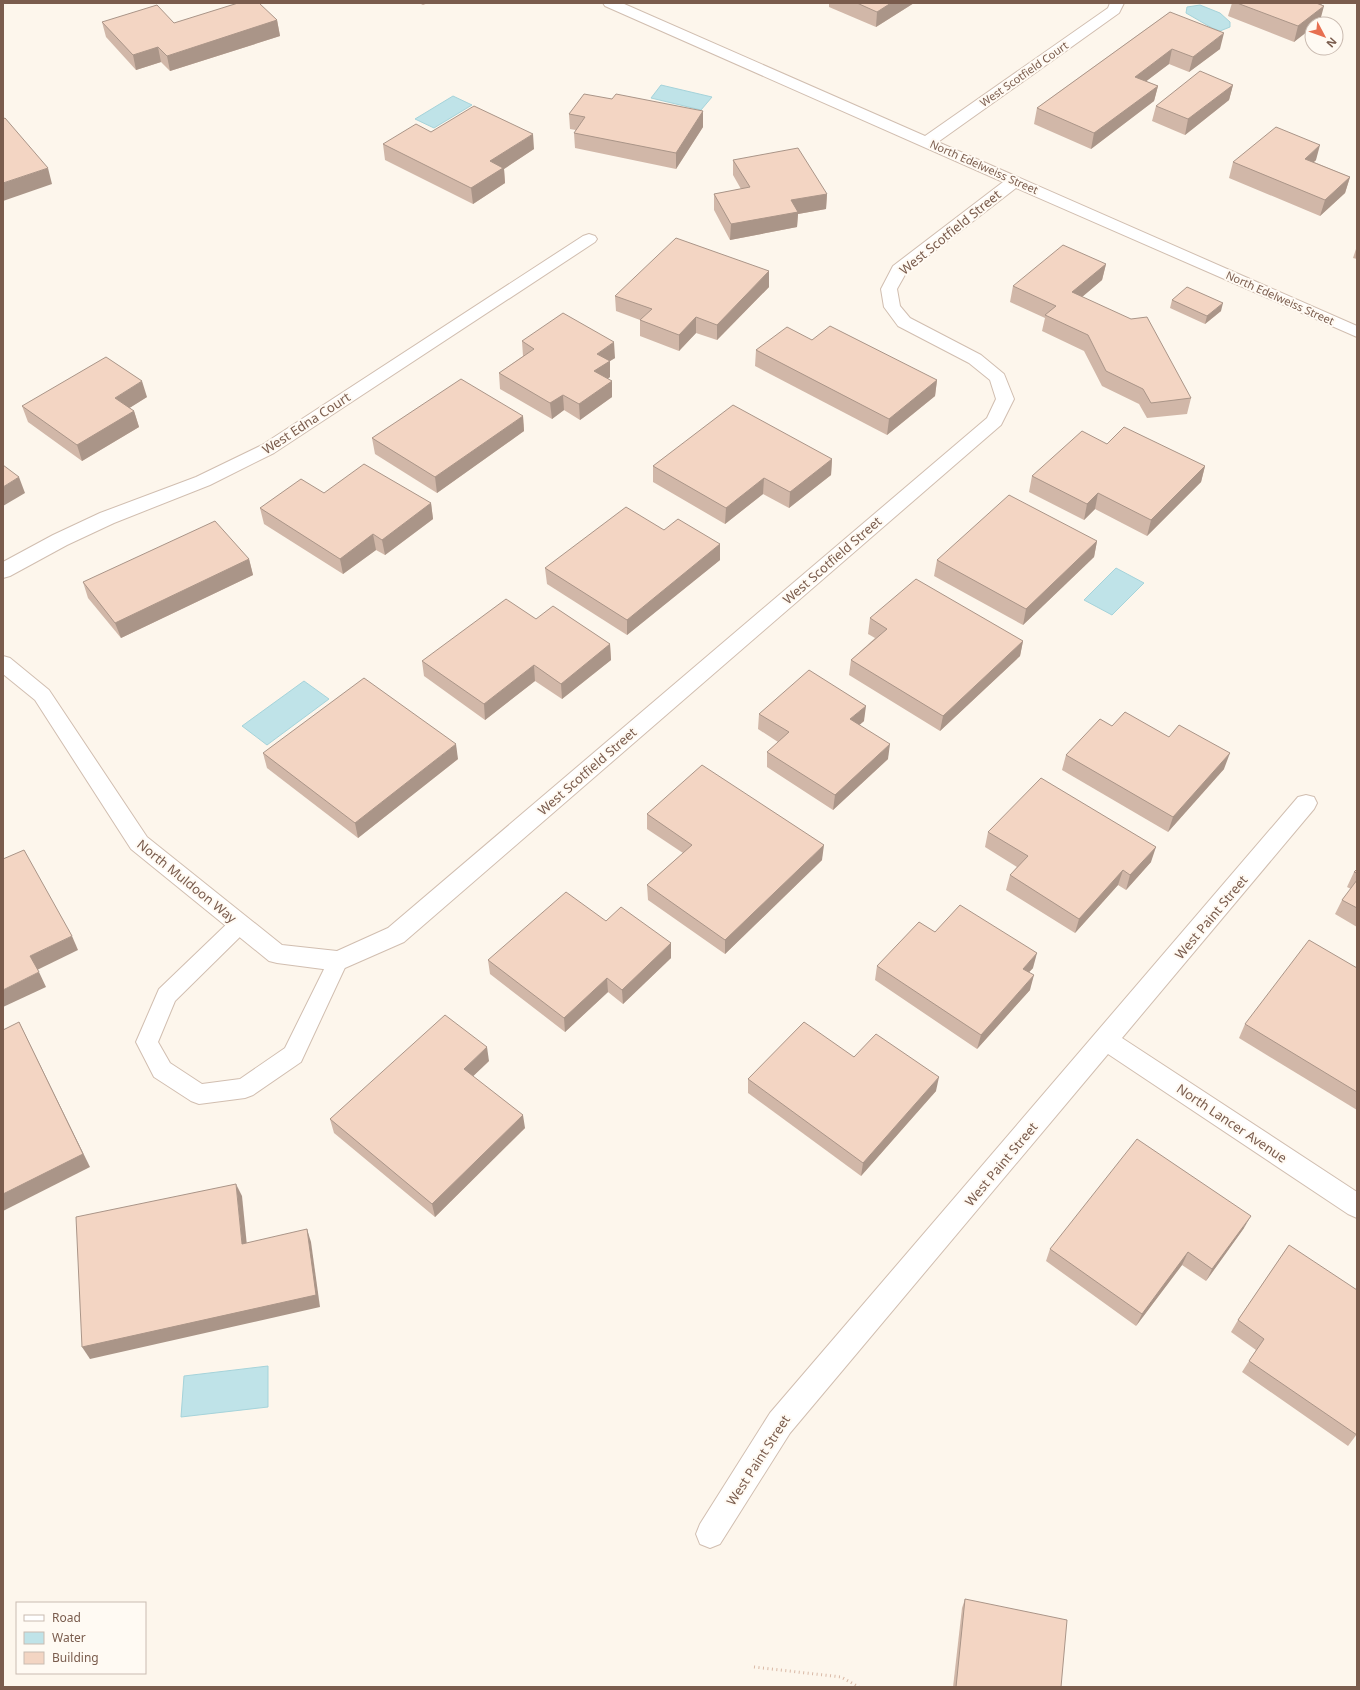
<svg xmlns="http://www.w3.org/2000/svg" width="1360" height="1690" font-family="'Noto Sans',sans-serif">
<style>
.water{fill:#bfe3e8;stroke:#a5d3da}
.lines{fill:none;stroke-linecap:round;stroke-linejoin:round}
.service-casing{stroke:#d1beb0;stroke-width:2}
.minor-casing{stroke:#d1beb0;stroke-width:2}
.path{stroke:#d9b8a5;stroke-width:3;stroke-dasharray:1 3.5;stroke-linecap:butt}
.service{fill:#fff;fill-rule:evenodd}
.minor{fill:#fff;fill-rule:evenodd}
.wall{fill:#d1b7a8}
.shaded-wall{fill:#aa9588}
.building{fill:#f3d5c3;stroke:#aa9588}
.labels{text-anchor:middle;stroke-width:4;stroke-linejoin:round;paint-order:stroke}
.far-street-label{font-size:11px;fill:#7a5c4d;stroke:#fffaf3}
.street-label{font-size:13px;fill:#7a5c4d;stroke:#fffaf3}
</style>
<rect width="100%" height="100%" fill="#fdf6ec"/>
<g class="water">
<path d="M1200,5L1220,13L1230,22V27L1220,31L1212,28L1186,13L1187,7Z"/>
<path d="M661,85L712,97L701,110L651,98Z"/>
<path d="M453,96L472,105L434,128L415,119Z"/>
<path d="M1116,568L1144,583L1112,615L1084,600Z"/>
<path d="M304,681L329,699L267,745L242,726Z"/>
<path d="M268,1366V1407L181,1417L184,1376Z"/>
</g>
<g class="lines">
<g class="service-casing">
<path id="service" d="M240,916L247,918L250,924L247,930L175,1001L158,1042L170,1063L202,1084L240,1079L285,1048L331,955L338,952L345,955L348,961L301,1062L253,1095L245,1098L199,1104L191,1101L154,1077L136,1042L159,989L233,918Z"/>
</g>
<g class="minor-casing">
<g id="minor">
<path d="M603,3H622L925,136L1108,8L1110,3H1124L1119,13L938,142L1357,326V337L1016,188L906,273L897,289L900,306L910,318L981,355L1004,374L1014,399L1001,425L404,942L338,971L277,963L269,961L131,849L35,700L3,674V656L10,658L49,690L147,837L282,945L337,951L388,928L987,418L996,399L990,380L969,363L898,326L884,307L881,289L893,266L1003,182L605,6Z"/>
<path d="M589,234L595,236L597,239L595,242L274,453L210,485L114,523L67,545L10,576L3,578V562L53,535L100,513L196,477L262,445L583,236Z"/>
<path d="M1306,795L1314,797L1317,803L1314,809L1122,1038L1357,1192V1218L1348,1214L1108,1054L790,1433L720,1544L710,1548L700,1544L696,1534L700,1524L770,1413L1298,797Z"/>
</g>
</g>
<path class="path" d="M754,1667L841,1677L859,1687"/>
<use href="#service" class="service"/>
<use href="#minor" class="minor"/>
</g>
<g class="wall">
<path d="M419,3H428L423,5Z"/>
<path d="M829,3H914L876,27L829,7Z"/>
<path d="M1232,3H1323L1321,5L1320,21L1317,24H1312L1294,42L1228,16Z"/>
<path d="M1170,12L1220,49L1189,72L1169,64L1146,81L1158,86L1154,101L1091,149L1034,124L1037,108Z"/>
<path d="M277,20L280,36L170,71L161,62L136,70L106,37L102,22L174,23Z"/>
<path d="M1233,85L1229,100L1185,135L1152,121L1156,106Z"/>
<path d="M612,99L703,111V127L676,169L575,148L574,133L576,130L570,129L569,114Z"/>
<path d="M431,132L534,149L504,169L505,183L473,204L385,160L383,144Z"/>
<path d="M733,160L827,194L826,209L798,214L797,227L730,240L714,210V194L741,189L733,175Z"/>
<path d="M1316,160L1314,162L1350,177L1345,193L1320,216L1229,178L1233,162Z"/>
<path d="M1357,246V259L1353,258Z"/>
<path d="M1106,264L1102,280L1082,297L1191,398L1187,414L1147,418L1139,404L1102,386L1084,351L1042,331L1045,318L1010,302L1013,286Z"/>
<path d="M769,271V287L717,340L696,333L679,351L640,336V320L616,311L615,296Z"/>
<path d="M1172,300L1221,311L1205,324L1170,308Z"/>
<path d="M812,340L937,380L935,396L887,435L755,366L756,350Z"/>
<path d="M522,341L615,358L610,361V377L608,379L612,397L580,420L564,410L552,419L500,389L499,373L523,356Z"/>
<path d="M147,397L129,408L134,411L139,427L82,461L28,422L22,406Z"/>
<path d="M523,416L524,431L437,493L375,454L372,438Z"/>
<path d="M1107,444L1205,466L1201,482L1147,536L1095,509L1084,520L1029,492L1032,476Z"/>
<path d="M832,459L831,475L789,508L763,494L725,524L653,482V466Z"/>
<path d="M324,493L431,503L433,519L385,555L376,550L343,574L264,524L260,508Z"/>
<path d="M1097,541L1094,557L1023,625L934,576L937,560Z"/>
<path d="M720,544V560L627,635L547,584L545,568Z"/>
<path d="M249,559L253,575L121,638L88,598L83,582Z"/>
<path d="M870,618L1023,641L1020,656L940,731L849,675L851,660L875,638L868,634Z"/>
<path d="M536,619L610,644L611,660L562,699L535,681L485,720L424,676L422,661Z"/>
<path d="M759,714L864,721L859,725L888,759L833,810L767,767V752L778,742L758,729Z"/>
<path d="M1112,726L1224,769L1168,832L1062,770L1066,755Z"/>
<path d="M263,753L458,759L358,838L267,768Z"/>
<path d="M647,814L822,860L725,954L648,900L647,885L683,853L647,829Z"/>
<path d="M988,832L1151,862L1126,890L1118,885L1075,933L1006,890L1010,875L1017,867L985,847Z"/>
<path d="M1357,869V927L1335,914L1342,900L1351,889L1347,887L1354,872Z"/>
<path d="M606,921L671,958L623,1004L608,992L565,1032L490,974L488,960Z"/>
<path d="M935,932L1033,968L1029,972L1030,990L977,1049L875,980L877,966Z"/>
<path d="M1357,968V1110L1239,1038L1245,1024Z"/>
<path d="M854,1057L936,1091L861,1176L748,1093V1079Z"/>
<path d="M489,1061L473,1076L525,1128L435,1217L334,1133L330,1119Z"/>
<path d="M1244,1228L1206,1281L1182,1265L1136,1326L1046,1261L1050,1249Z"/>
<path d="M1289,1245L1357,1434L1348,1446L1242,1372L1256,1350L1231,1332L1238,1320Z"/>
<path d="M965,1599L1061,1687H953L962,1608Z"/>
</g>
<g class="shaded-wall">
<path d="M891,3H914L876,27L877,12Z"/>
<path d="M1310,3H1323L1307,16Z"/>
<path d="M1324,6L1320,21L1317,24H1312V28L1294,42L1298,26Z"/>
<path d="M277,20L280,36L170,71L167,56Z"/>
<path d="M1224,33L1220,49L1189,72L1193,57Z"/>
<path d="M158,47L161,62L136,70L133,55Z"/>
<path d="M1172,49L1169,64L1132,92L1135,77Z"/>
<path d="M1233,85L1229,100L1185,135L1188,119Z"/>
<path d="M1158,86L1154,101L1091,149L1094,133Z"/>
<path d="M703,111V127L676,169V153Z"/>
<path d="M533,134L534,149L504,169L505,183L473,204L471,188L490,161Z"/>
<path d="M1320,145L1316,160L1300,174L1305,159Z"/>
<path d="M48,168L52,184L3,201V183Z"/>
<path d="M1350,177L1345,193L1320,216L1325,200Z"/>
<path d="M827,194L826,209L798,214L797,227L730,240L731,224L791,200Z"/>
<path d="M1106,264L1102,280L1069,308L1072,292Z"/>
<path d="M769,271V287L717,340V325Z"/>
<path d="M1223,303L1221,311L1205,324L1207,316Z"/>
<path d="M696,317V333L679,351V335Z"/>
<path d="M614,342L615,358L610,361V377L595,387L594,371L597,354Z"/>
<path d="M937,380L935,396L887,435L889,419Z"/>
<path d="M142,381L147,397L120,414L115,398Z"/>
<path d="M612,381V397L580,420L579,404Z"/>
<path d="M563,395L564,410L552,419L550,403Z"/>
<path d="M134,411L139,427L82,461L77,445Z"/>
<path d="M523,416L524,431L437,493L435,477Z"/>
<path d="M832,459L831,475L789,508L790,492Z"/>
<path d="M1205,466L1201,482L1147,536L1151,520Z"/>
<path d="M19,477L25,493L3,506V487Z"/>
<path d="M764,478L763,494L725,524L726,508Z"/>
<path d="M1098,493L1095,509L1084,520L1087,504Z"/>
<path d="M431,503L433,519L385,555L382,540Z"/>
<path d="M373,534L376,550L343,574L340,559Z"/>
<path d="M1097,541L1094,557L1023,625L1026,609Z"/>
<path d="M720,544V560L627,635V620Z"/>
<path d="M249,559L253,575L121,638L115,623Z"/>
<path d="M1023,641L1020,656L940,731L943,716Z"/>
<path d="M610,644L611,660L562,699L561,684Z"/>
<path d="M534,665L535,681L485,720L484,704Z"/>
<path d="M866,706L864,721L848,735L850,719Z"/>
<path d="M456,744L458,759L358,838L355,823Z"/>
<path d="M890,744L888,759L833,810L835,795Z"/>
<path d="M1230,753L1224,769L1168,832L1173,817Z"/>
<path d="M824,845L822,860L725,954V940Z"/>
<path d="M1156,847L1151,862L1126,890L1130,875Z"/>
<path d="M1123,870L1118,885L1075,933L1079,919Z"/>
<path d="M72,936L78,950L37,970L30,956Z"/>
<path d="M671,943V958L623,1004L622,990Z"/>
<path d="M1037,953L1033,968L1019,983L1023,969Z"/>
<path d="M39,972L46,987L3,1007V990Z"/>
<path d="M1034,975L1030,990L977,1049L981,1035Z"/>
<path d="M607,978L608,992L565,1032L564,1018Z"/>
<path d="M19,1022L90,1167L3,1211V1194Z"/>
<path d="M487,1047L489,1061L466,1083L464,1069Z"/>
<path d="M939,1077L936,1091L861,1176L863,1163Z"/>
<path d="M523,1115L525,1128L435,1217L432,1204Z"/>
<path d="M236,1184L242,1196L248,1256L242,1244Z"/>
<path d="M1251,1216L1244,1228L1206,1281L1212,1269Z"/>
<path d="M307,1229L311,1242L320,1307L90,1359L82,1347Z"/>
<path d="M1188,1252L1182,1265L1136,1326L1142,1314Z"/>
</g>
<g class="building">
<path d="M238,3H259L277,20L167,56L158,47L133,55L102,22L157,5L174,23Z"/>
<path d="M857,3H891L877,12Z"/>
<path d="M1237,3H1316L1324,6L1298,26Z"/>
<path d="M1170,12L1224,33L1193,57L1172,49L1135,77L1158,86L1094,133L1037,108Z"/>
<path d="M1200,71L1233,85L1188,119L1156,106Z"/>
<path d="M584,94L612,99L616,94L703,111L676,153L574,133L585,117L569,114Z"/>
<path d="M474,106L533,134L490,161L503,168L471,188L383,144L416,124L431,132Z"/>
<path d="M5,118L48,168L3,183V119Z"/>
<path d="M1276,127L1320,145L1305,159L1350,177L1325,200L1233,162Z"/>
<path d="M798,148L827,194L791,200L798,212L731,224L714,194L750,187L733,160Z"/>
<path d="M676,238L769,271L717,325L696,317L679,335L640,320L652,309L615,296Z"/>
<path d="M1063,245L1106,264L1072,292L1131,319L1147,317L1191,398L1151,403L1143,389L1106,371L1088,335L1045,315L1056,306L1013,286Z"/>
<path d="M1187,287L1223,303L1207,316L1172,300Z"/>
<path d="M563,313L614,342L597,354L610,361L594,371L612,381L579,404L563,395L550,403L499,373L534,349L522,341Z"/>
<path d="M830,326L937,380L889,419L756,350L787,327L812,340Z"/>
<path d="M106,357L142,381L115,398L134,411L77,445L22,406Z"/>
<path d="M461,379L523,416L435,477L372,438Z"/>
<path d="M733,405L832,459L790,492L764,478L726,508L653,466Z"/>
<path d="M1124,427L1205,466L1151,520L1098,493L1087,504L1032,476L1082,431L1107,444Z"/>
<path d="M364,464L431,503L382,540L373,534L340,559L260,508L301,479L324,493Z"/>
<path d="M3,465L19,477L3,487Z"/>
<path d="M1009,495L1097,541L1026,609L937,560Z"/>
<path d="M626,507L664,530L678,519L720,544L627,620L545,568Z"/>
<path d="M215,521L249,559L115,623L83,582Z"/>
<path d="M916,579L1023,641L943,716L851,660L887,629L870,618Z"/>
<path d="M506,599L536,619L553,606L610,644L561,684L534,665L484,704L422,661Z"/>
<path d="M809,670L866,706L850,719L890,744L835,795L767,752L789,732L759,714Z"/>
<path d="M364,678L456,744L355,823L263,753Z"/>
<path d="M1125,712L1169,737L1179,725L1230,753L1173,817L1066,755L1100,719L1112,726Z"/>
<path d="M702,765L824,845L725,940L647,885L692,845L647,814Z"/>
<path d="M1041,778L1156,847L1130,875L1123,870L1079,919L1010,875L1028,856L988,832Z"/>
<path d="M24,850L72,936L30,956L39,972L3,990V859Z"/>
<path d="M1357,869V873L1354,872Z"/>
<path d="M1357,880V908L1342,900Z"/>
<path d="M566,892L606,921L621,907L671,943L622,990L607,978L564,1018L488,960Z"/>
<path d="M960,905L1037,953L1023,969L1034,975L981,1035L877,966L919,922L935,932Z"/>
<path d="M1309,940L1357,968V1092L1245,1024Z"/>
<path d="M445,1015L487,1047L464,1069L523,1115L432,1204L330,1119Z"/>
<path d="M19,1022L83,1154L3,1194V1030Z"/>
<path d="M804,1022L854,1057L876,1034L939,1077L863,1163L748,1079Z"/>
<path d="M1137,1139L1251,1216L1212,1269L1188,1252L1142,1314L1050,1249Z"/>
<path d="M236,1184L242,1244L307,1229L316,1295L82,1347L76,1217Z"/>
<path d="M1289,1245L1357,1290V1435L1249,1361L1264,1339L1238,1320Z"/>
<path d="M965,1599L1067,1620L1061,1687H956Z"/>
</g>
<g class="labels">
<g class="far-street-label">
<text transform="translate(1024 74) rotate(-35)" y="4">West Scotfield Court</text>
<text transform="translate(984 167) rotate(24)" y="4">North Edelweiss Street</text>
<text transform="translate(1280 298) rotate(24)" y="4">North Edelweiss Street</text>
</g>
<g class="street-label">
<text transform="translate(950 232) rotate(-39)" y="5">West Scotfield Street</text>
<text transform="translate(306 423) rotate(-33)" y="5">West Edna Court</text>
<text transform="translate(832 560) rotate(-41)" y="5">West Scotfield Street</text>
<text transform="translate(587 771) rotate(-41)" y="5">West Scotfield Street</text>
<text transform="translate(187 881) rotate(39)" y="5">North Muldoon Way</text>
<text transform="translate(1211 917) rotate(-50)" y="5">West Paint Street</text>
<text transform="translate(1232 1123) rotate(34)" y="5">North Lancer Avenue</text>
<text transform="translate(1001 1164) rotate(-50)" y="5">West Paint Street</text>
<text transform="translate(758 1460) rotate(-57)" y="5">West Paint Street</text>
</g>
</g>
<rect width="1360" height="1690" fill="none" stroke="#7a5c4d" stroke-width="8"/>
<rect x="16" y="1602" width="130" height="72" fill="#fffaf3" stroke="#cabbb1"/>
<rect x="24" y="1615" width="20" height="6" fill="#ffffff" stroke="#cabbb1"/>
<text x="52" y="1622" font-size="12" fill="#7a5c4d">Road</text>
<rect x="24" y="1632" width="20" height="12" fill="#bfe3e8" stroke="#cabbb1"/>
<text x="52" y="1642" font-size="12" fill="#7a5c4d">Water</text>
<rect x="24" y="1652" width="20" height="12" fill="#f3d5c3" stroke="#cabbb1"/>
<text x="52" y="1662" font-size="12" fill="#7a5c4d">Building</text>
<g transform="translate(1324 36) rotate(131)"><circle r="19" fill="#fffaf3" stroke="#cabbb1"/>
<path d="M0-3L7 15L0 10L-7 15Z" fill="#e76f51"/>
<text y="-6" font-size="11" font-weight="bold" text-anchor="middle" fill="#7a5c4d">N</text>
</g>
</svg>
